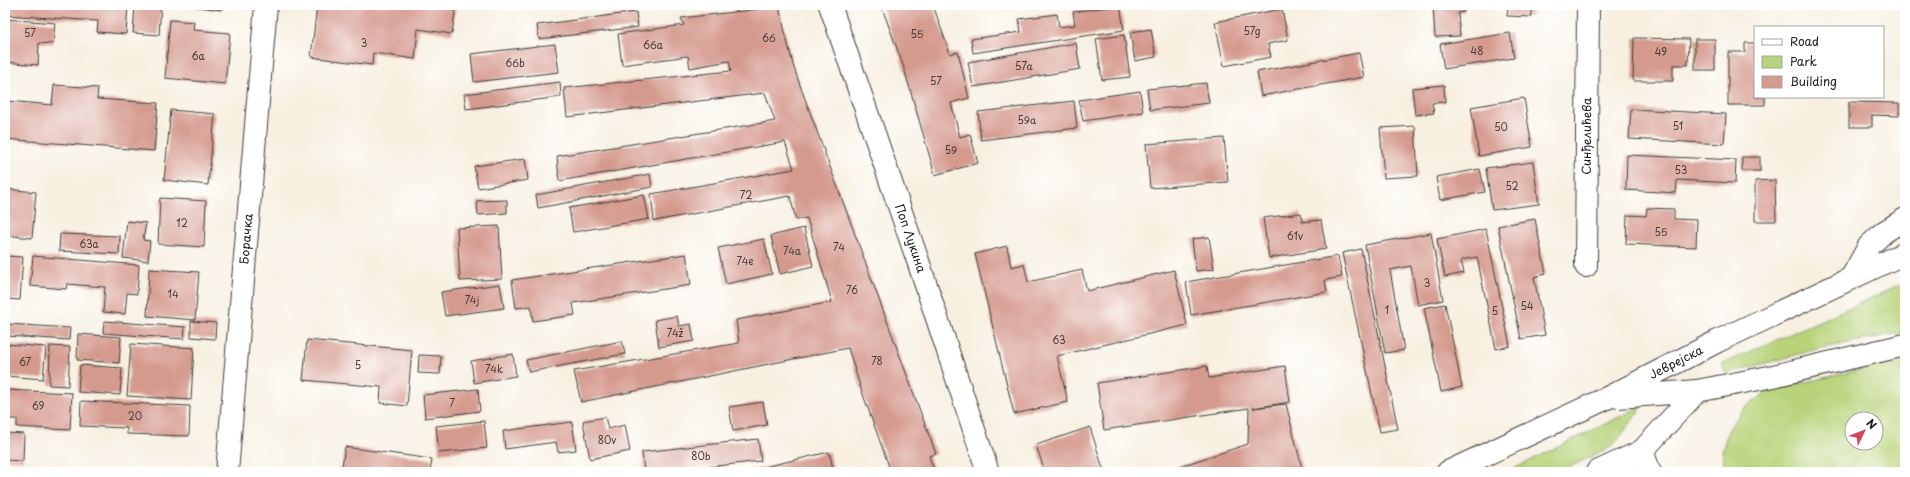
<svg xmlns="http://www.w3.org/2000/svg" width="1910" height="477" font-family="'Playpen Sans',sans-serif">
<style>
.green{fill:#b8d379;stroke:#6a784a;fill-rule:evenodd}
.building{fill:#d59a8e}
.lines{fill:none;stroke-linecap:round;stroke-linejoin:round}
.minor-casing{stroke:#3d3c3a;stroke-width:24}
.major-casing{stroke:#3d3c3a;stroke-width:24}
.minor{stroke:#fff;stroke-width:22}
.major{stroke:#fff;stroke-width:22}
.labels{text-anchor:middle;stroke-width:3;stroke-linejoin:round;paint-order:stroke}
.number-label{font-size:10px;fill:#4a3c38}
.street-label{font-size:12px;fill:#1c1c1c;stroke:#fff}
</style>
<rect width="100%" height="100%" fill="#fff"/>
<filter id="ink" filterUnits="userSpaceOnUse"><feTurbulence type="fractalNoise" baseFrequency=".025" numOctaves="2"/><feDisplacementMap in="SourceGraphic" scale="8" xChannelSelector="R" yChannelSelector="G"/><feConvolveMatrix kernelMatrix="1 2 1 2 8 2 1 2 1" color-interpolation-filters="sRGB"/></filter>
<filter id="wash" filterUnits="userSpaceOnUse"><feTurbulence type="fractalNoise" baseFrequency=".012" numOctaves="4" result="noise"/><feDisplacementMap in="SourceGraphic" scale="16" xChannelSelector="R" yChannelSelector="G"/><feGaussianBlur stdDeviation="0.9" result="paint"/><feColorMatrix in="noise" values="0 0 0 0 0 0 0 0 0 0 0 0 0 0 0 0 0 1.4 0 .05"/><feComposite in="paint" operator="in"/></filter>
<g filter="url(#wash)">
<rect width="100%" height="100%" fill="#f7f0e1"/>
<g class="green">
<path d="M1905,283V332L1817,349L1726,374L1722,364Z"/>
<path d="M1905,360V472H1726L1722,452L1728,430L1744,409L1769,390ZM1852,419H1876V443H1852Z"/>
<path d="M1644,405L1613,446L1559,472H1507Z"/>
</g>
<g id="blocks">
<g class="building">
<path d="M5,5H128L126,34L97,32L98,21L5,15Z"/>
<path d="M135,5H161L159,35L133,33Z"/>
<path d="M183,5H222L221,10Z"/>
<path d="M317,5H456L452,34L418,29L415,59L373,53L372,65L311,57Z"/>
<path d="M881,5H933L950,54L958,52L969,98L951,103L960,137L970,134L978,163L935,175L903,65Z"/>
<path d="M1120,5L1124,30L973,53L971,39L1021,32L1019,19L1057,14L1059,27L1075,25L1073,12Z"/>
<path d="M1433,5H1464V12L1458,13L1460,36L1435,37Z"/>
<path d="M1508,5H1532V17L1507,16Z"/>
<path d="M779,7L793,65L801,88L936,454L929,456L934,470L928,472H891L861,389L848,348L581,402L574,371L739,343L736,320L832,302L807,218L796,220L790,196L654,221L651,194L794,169L785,142L559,181L557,156L775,121L765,93L567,117L564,88L731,71L729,61L690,68L688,56L622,65L618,34L684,25L681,18Z"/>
<path d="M1282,9L1288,40L1268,44L1271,57L1224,66L1215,22Z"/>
<path d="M636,12L638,27L539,39L537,25Z"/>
<path d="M5,19L55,23L53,44L39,43L38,65L5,62Z"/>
<path d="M170,20L194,22L193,30L230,33L225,84L165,78Z"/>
<path d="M1151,29L1156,57L1135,61L1130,32Z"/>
<path d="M1510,33L1514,58L1444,69L1440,44Z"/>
<path d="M1124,35L1130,77L1102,80L1096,39Z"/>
<path d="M1634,38L1689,39L1688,65H1673V81H1633Z"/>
<rect x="1695" y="39" width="20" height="31"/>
<path d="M1076,43L1080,69L973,87L968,62Z"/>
<path d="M1745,43H1755V97H1765V105H1728V52H1745Z"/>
<path d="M555,44L559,72L474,82L471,54Z"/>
<path d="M1359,53L1364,77L1261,96L1257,72Z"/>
<path d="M560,82L561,97L466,109L464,94Z"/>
<path d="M1206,83L1209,103L1150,110L1147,89Z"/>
<path d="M54,85L98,88L97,99L158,103L154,151L5,139V96H8L7,101L52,105Z"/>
<path d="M1444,85L1445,102L1432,103L1434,113L1415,115L1412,88Z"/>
<path d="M1140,91L1143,112L1083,121L1079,100Z"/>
<path d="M1524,98L1532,147L1479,156L1471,107Z"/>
<path d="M1074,101L1077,128L981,140L978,112Z"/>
<path d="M1849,102L1899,103V116L1872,115V127H1849Z"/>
<path d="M1631,109L1726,114L1724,144L1629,139Z"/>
<path d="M171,110L215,114L208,185L164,180Z"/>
<path d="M1415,126L1418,176L1384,178L1380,128Z"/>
<path d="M1224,138L1228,182L1150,188L1146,144Z"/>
<path d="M1627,155L1736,160L1735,183L1677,180L1676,193L1626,190Z"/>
<rect x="1742" y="157" width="18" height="14"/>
<path d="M525,159L528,180L478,188L474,166Z"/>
<path d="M1533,162L1539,204L1492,210L1486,168Z"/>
<path d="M1480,169L1485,192L1440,200L1436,177Z"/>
<path d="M650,174L652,187L538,208L536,195Z"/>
<path d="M1775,180L1776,221H1755V181Z"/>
<path d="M5,189L36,192L32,238L5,235Z"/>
<path d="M644,195L649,219L573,232L569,208Z"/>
<path d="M160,198L206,201L204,247L158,244Z"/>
<path d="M507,200V213L478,215L477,201Z"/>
<path d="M1647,208L1674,209V219L1697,220L1696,247L1626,244L1627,215L1646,216Z"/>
<path d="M1301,213L1302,222L1321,220L1326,249L1269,258L1263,218Z"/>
<path d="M1535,219L1546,274L1534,277L1545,335L1521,339L1498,226Z"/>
<path d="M127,221L146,223L143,240L150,241L148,261L123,258Z"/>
<path d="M499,226L502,279L460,281L457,228Z"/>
<path d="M804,228L813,266L780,274L771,236Z"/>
<path d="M1486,229L1510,346L1496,349L1477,257L1461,260L1464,273L1445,277L1437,239Z"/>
<path d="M1431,233L1443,300L1418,305L1411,266L1390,270L1404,350L1385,353L1365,245Z"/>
<path d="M60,234L120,236L119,254L59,251Z"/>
<path d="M1209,237L1214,269L1196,271L1192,239Z"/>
<path d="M764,239L772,274L726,284L718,248Z"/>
<path d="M1007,246L1011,267L1024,264L1028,282L1082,270L1087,291L1174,270L1187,325L1057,356L1068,402L1014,414L975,254Z"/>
<path d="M1361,249L1398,429L1380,432L1342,253Z"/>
<path d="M686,254L691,285L573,303L575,315L533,321L531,306L516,308L512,280Z"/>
<path d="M5,256L23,257L20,300L5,299Z"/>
<path d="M33,256L139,265L137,294L127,293L125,314L103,312L105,287L67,284L66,289L30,286Z"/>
<path d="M1338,256L1342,277L1325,280L1327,292L1191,315L1186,282Z"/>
<path d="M149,269L199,272L195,320L147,316Z"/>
<path d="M500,284L504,308L445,316L441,292Z"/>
<path d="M1445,304L1462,387L1441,392L1424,308Z"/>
<path d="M677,316L679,326L691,324L694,341L659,347L655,320Z"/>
<path d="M104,321L185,327L184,339L103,333Z"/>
<path d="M191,321L216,323L215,339L191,337Z"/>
<path d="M7,324L70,328L69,340L6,336Z"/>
<path d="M78,334L121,337L119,363L77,360Z"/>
<path d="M307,340L412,350L407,406L380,403L381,387L303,380Z"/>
<path d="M622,341L625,354L529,372L526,360Z"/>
<path d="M5,344L46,347L43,379L5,376Z"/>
<path d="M131,344L194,348L191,400L127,396Z"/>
<path d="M50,346L70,347L68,386L49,385Z"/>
<path d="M513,354L516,376L474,383L471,361Z"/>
<path d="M419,355L441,356L440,374L418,373Z"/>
<path d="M80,365L122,368L120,395L78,392Z"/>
<path d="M1207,366L1209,378L1285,366L1290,402L1253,408L1286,404L1302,468L1290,472H1162L1248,444L1249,408L1104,430L1097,383Z"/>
<path d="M478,389L480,411L425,418L423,395Z"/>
<path d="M5,390L72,393L70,430L17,427V419H5Z"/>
<path d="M81,401L190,406L189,436L127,434V428L80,426Z"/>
<path d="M763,402L767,425L733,431L729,407Z"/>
<path d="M605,417L608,429L625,425L630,451L590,459L583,421Z"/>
<path d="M484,421L487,448L439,453L436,426Z"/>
<path d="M572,422L576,450L558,452L556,442L505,449L503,431Z"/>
<path d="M1090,427L1104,472H1045L1036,445Z"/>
<path d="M5,433L24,434L23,461L5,460Z"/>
<path d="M758,439L761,461L663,472H644L642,452Z"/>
<path d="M345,447L432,459L430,472H341Z"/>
<path d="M829,452L834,472H751V470Z"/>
</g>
</g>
</g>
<g filter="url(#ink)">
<use href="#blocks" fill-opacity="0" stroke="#3d3c3a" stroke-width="1"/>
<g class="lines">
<g class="minor-casing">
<g id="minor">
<path id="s1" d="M830,5L920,267L988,472"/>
<path id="s2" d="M1586,266L1588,5"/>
<path d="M1642,451L1650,472"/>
<path id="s3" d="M227,472L266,5"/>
<path d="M1597,472L1642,451L1697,391"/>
</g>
</g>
<g class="major-casing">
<g id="major">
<path d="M1852,277L1869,246L1884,232L1905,219"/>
<path d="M1618,397L1697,391L1769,377L1905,345"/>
<path id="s4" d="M1448,472L1609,397L1718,341L1905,253"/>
</g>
</g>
<use href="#minor" class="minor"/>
<use href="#major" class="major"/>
</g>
</g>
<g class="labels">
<g class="number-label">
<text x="1252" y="35">57g</text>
<text x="30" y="37">57</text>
<text x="917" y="38">55</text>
<text x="769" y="42">66</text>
<text x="364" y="47">3</text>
<text x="653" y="49">66a</text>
<text x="1477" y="55">48</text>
<text x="1661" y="56">49</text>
<text x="198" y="60">6a</text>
<text x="515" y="67">66b</text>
<text x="1024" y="70">57a</text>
<text x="936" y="85">57</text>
<text x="1027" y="124">59a</text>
<text x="1678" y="130">51</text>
<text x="1501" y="131">50</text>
<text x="951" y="154">59</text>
<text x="1681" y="174">53</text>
<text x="1512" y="190">52</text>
<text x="746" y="199">72</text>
<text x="182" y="227">12</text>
<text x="1661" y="236">55</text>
<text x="1295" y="240">61v</text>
<text x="89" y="248">63a</text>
<text x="839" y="251">74</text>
<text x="792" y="255">74a</text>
<text x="745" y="265">74e</text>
<text x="1427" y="287">3</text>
<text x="852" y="294">76</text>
<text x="173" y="298">14</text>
<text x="472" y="304">74j</text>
<text x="1527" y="310">54</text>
<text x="1387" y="314">1</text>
<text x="1495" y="315">5</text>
<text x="675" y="337">74ž</text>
<text x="1059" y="344">63</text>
<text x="877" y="365">78</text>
<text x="25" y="366">67</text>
<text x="358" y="369">5</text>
<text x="494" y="373">74k</text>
<text x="452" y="407">7</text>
<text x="38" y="410">69</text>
<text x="135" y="420">20</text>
<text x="607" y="444">80v</text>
<text x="701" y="460">80b</text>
</g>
<g class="street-label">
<text dy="4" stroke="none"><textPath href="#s2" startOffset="130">Синђелићева</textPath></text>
<text dy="4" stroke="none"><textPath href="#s3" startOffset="234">Борачка</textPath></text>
<text dy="4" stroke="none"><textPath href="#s1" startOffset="247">Поп Лукина</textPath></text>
<text dy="4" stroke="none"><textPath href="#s4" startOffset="253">Јеврејска</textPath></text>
</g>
</g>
<rect width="1910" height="477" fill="none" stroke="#fff" stroke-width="20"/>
<rect x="1754" y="26" width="130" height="72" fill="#ffffff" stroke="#a4a4a4"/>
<rect x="1762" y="39" width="20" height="6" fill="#ffffff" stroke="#a4a4a4"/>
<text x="1790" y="46" font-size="12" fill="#1c1c1c">Road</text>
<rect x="1762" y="56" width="20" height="12" fill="#b8d379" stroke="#a4a4a4"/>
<text x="1790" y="66" font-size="12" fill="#1c1c1c">Park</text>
<rect x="1762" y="76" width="20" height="12" fill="#d59a8e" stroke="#a4a4a4"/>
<text x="1790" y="86" font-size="12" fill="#1c1c1c">Building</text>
<g transform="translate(1864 431) rotate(47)"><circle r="19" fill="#ffffff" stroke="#a4a4a4"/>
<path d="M0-3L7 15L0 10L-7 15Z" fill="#d1495b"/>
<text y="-6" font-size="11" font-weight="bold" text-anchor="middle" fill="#1c1c1c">N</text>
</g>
</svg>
